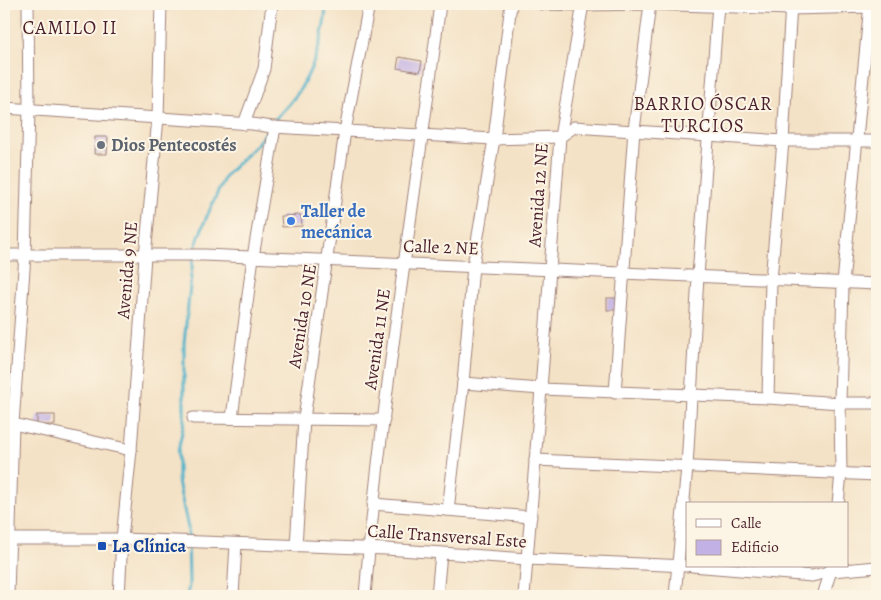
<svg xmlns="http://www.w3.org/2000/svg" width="881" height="600" font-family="Alegreya,serif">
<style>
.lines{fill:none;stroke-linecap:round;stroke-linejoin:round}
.stream{stroke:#4bb1ca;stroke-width:3}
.building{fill:#c2b1e4}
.street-casing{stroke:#9f8078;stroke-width:13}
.street{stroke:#fff;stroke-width:11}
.worship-dot{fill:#6b7280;stroke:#fcf5e5;stroke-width:2}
.shop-dot{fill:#3f7fe0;stroke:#fcf5e5;stroke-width:2}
.transit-dot{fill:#1a4fb4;stroke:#fcf5e5;stroke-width:2}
.labels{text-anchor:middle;stroke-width:4;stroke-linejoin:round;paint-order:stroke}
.worship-label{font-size:18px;font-weight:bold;fill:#5b616d;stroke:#fcf5e5;text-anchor:start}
.street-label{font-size:18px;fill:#4a1f2b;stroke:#fcf5e5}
.shop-label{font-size:18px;font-weight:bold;fill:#366cbe;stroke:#fcf5e5;text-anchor:start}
.transit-label{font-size:18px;font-weight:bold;fill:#164399;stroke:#fcf5e5;text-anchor:start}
.neighbourhood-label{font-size:19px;letter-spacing:1px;fill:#4a1f2b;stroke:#fcf5e5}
</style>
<rect width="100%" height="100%" fill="#fcf5e5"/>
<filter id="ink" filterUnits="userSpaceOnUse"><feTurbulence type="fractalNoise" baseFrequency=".02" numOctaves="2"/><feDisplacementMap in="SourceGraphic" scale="10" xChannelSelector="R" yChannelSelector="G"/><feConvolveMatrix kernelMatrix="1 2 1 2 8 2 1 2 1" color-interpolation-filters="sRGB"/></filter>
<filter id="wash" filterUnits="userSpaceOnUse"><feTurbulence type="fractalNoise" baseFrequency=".0096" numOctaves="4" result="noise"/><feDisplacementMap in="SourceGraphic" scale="20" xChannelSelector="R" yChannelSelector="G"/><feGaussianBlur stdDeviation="1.12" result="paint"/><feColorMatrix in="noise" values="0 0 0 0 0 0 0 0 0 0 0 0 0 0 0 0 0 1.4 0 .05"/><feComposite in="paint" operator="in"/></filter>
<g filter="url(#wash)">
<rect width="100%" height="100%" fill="#f4e2c6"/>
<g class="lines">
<g class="stream">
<path d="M272,123C282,111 295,100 302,86C316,62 325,32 326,4"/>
<path d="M194,251L204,223L225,176L257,144L269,128"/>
<path d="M187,596L189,585L188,528L178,481V452L184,422V343L193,258"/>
</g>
</g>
<g id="blocks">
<g class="building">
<path d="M399,57L422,61L420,72L397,68Z"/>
<path d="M95,137H108L107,154H94Z"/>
<path d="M301,215L302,226L282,227L281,216Z"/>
<path d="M4,297L8,298L5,345H4Z"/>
<rect x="607" y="298" width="13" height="12"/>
<rect x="37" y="415" width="18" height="10"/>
</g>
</g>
</g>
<g filter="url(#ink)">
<use href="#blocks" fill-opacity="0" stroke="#9f8078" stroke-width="1"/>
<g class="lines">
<g class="street-casing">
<g id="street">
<path d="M542,4L583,5L650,4L791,9L870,7"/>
<path d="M4,108L252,124L272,127L494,139L560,137L574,127L783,141H877"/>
<path d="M244,124L264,69L272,4"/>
<path d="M4,255H204L877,284"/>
<path d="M463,383L541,389L560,137L583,4"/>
<path d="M615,393L634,130L650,4"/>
<path d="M768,398L771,280L783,141L791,4"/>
<path d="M193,418L384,420"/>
<path d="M232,418L253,257L275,127"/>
<path d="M4,422L131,450"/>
<path d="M535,460L877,475"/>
<path d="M373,504L531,517"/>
<path d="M838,504L841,473L840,403L843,283L870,4"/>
<path d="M448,510L463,383L473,266L494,139L511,4"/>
<path d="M4,539H122L386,549L527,559L687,566"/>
<path d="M296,546L304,419L345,131L369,4"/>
<path d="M692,566L812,576L832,571L877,567"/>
<path d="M8,596L13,424L25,255L29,110L28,4"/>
<path d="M119,596L122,539L131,450L145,256L158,118L161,4"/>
<path d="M233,596L236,544"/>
<path d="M365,596C381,398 415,201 440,4"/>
<path d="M437,596L441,553"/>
<path d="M524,596L541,389L768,398L840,403H877"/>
<path d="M675,596L687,467L698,276L718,4"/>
<path d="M823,596L832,567"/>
</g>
</g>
<use href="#street" class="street"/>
</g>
</g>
<circle class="worship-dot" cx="101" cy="145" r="5"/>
<circle class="shop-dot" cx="291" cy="221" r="5"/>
<rect class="transit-dot" x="97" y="541" width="10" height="10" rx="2.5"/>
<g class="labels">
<g class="worship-label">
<text x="111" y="151">Dios Pentecostés</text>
</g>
<g class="street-label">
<text transform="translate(538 195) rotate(-86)" y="6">Avenida 12 NE</text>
<text transform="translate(441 247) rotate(2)" y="6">Calle 2 NE</text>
<text transform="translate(127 270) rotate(-85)" y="6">Avenida 9 NE</text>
<text transform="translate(302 316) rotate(-81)" y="6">Avenida 10 NE</text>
<text transform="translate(377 339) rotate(-82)" y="6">Avenida 11 NE</text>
<text transform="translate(447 536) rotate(4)" y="6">Calle Transversal Este</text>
</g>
<g class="shop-label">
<text x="301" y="217">Taller de<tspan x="301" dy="21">mecánica</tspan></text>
</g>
<g class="transit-label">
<text x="112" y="552">La Clínica</text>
</g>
<g class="neighbourhood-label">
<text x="70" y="34">CAMILO II</text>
<text x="703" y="110">BARRIO ÓSCAR<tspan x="703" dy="22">TURCIOS</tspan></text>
</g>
</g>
<rect width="881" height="600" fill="none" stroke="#fcf5e5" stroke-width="20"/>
<rect x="686" y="502" width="162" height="65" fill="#fcf5e5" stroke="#b59f9b"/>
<rect x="696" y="519" width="25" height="8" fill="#ffffff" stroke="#b59f9b"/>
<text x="731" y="528" font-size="15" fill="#4a1f2b">Calle</text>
<rect x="696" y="540" width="25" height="15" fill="#c2b1e4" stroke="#b59f9b"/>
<text x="731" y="552" font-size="15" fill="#4a1f2b">Edificio</text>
</svg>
